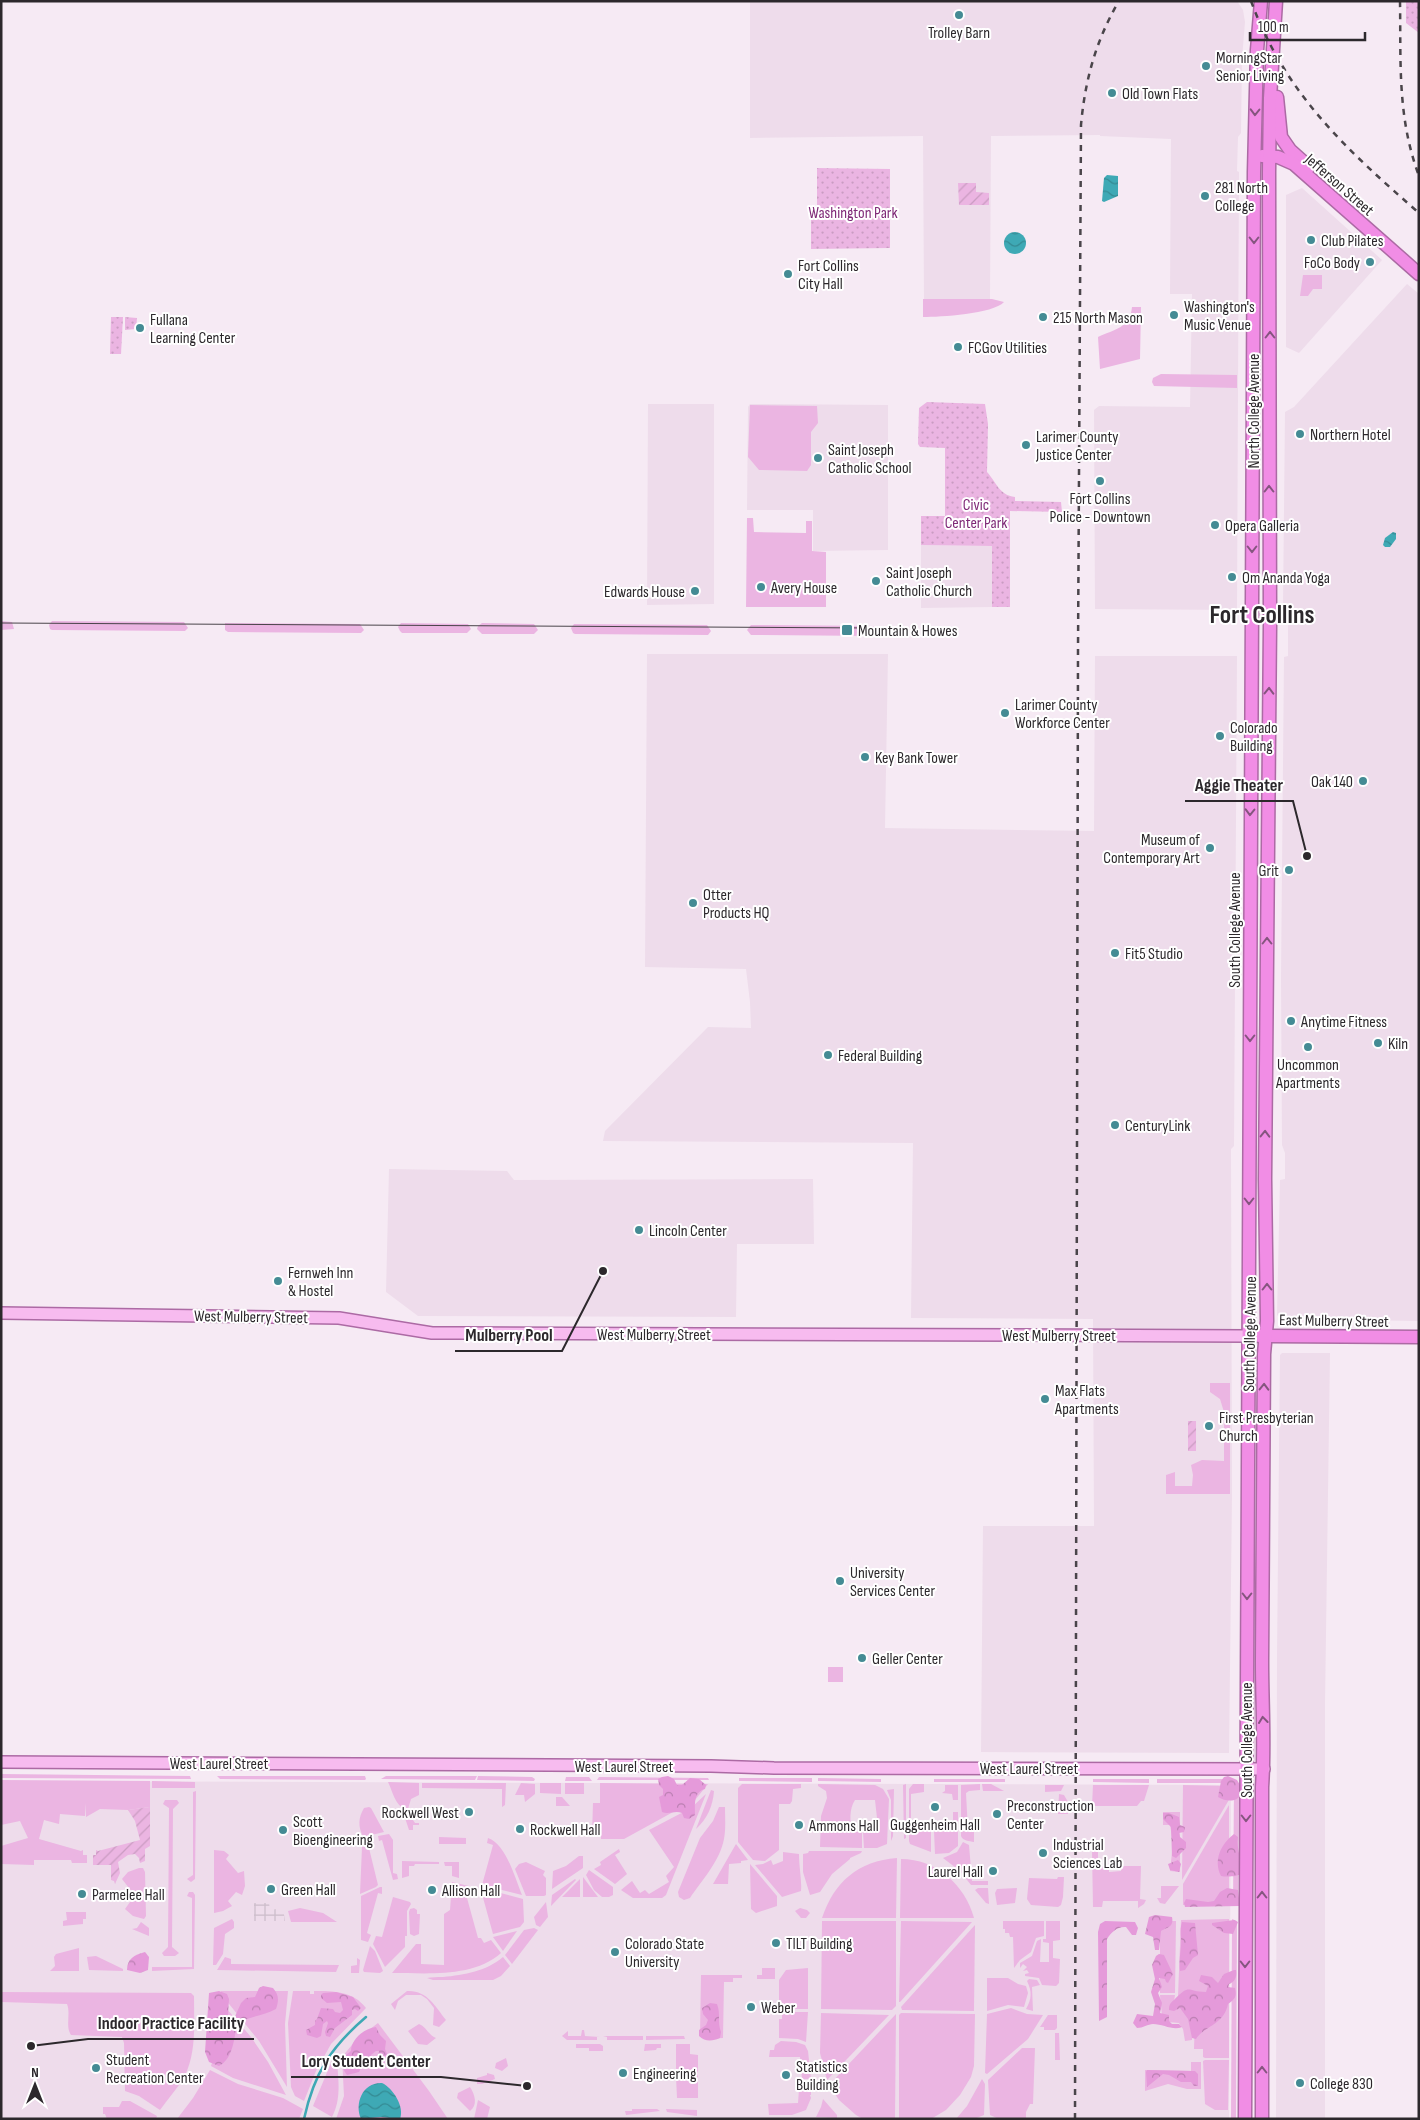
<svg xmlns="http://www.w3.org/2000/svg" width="1420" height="2120" font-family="'Sofia Sans Condensed',sans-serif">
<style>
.built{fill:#eedceb}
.industrial{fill:url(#industrial-grid)}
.grass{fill:#ebb5e2}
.forest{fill:url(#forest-crowns)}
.park{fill:url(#park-dots)}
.garden{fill:url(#garden-furrows)}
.water{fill:url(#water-waves)}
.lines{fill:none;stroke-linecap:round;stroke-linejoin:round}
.stream{stroke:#3ea9b5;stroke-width:2.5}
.major-casing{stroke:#ac6aa4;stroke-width:14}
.highway-casing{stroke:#ac6aa4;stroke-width:15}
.major{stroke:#f7bbef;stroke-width:11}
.highway{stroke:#f18de5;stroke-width:12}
.tram{stroke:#4a454a;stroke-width:1}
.rail{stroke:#4a454a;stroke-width:2.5;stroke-dasharray:6 6;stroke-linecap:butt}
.oneway{stroke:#85557f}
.poi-dot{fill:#448b94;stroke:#fff;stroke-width:2}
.labels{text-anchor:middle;stroke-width:4;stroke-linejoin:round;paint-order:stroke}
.poi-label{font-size:16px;fill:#2c282c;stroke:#fff;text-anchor:start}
.street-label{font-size:16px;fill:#2c282c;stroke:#fff}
.park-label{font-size:16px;fill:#7f2977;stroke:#fff}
.town-label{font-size:26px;font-weight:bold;fill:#2c282c;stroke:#fff}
.leader{fill:none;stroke:#2c282c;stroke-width:2}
.callout-dot{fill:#2c282c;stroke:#fff;stroke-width:2}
.callout-label{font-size:18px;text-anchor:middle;font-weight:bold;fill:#2c282c;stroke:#fff;stroke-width:4;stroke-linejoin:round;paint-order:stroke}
</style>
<defs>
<pattern id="industrial-grid" width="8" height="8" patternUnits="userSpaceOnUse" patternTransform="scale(1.25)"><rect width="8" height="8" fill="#eedceb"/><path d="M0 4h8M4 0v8" fill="none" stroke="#ccbdca"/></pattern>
<pattern id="forest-crowns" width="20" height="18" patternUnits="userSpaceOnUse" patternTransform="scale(1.25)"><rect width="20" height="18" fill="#e59ada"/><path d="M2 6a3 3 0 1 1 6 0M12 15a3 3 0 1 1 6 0" fill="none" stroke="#ba7eb1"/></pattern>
<pattern id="park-dots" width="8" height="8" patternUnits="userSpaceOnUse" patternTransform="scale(1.25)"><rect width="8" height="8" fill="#ebb5e2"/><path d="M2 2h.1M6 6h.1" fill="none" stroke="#ca9cc2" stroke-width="1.8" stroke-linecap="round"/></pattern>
<pattern id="garden-furrows" width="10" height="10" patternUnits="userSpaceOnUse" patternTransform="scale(1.25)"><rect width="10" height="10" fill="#ebb5e2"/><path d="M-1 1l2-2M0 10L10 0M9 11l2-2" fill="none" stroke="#ca9cc2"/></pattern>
<pattern id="water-waves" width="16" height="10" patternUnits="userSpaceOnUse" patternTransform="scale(1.25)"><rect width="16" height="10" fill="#3ea9b5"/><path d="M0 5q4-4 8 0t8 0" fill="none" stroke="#348a93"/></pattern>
</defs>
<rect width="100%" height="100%" fill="#f6eaf4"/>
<g class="built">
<path d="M750,1H1237L1243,10L1245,22L1242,59L1241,133L1238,137L1237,171L1239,172L1237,610L1095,609L1094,410L1099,406L1190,407L1192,294H1170L1171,139L1100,136V135L991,136L990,299H924L923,136L750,138Z"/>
<path d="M1302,188L1382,260L1299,353L1286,347V195Z"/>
<path d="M1407,284L1419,294V1321L1282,1319L1277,1315L1280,1180L1285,1179V1153L1282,1145L1281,978L1284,657L1288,656V611L1283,607L1285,412L1294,407Z"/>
<path d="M648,404H714V604L647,605Z"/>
<path d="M750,404L888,405V550L813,551V510H747L748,407Z"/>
<path d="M921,545L993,546L992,607L921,608Z"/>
<path d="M647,654H888L885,828L1094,831L1095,656H1237L1234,1146L1231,1149L1232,1496L1229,1753L981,1752L983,1526H1094L1093,1319L911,1318L913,1143L603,1141L605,1131L708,1027L751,1028L750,1002L746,969L645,967Z"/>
<path d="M389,1169L507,1171L514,1180L813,1179L814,1244H737L736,1317L418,1316L386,1292Z"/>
<path d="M1282,1353H1330L1325,1704V2119H1276L1277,1656L1280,1355Z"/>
<path d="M1,1781L1231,1785L1229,2119H1Z"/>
</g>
<path class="industrial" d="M254,1903H269L270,1910L283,1908L285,1921H254Z"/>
<g class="grass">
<path d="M1303,275H1322V289H1313L1308,296H1300Z"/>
<path d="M923,299H992L1004,302C993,314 940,317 923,317Z"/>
<path d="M1132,307H1141L1140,359L1100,369L1098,337C1115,329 1130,328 1132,307Z"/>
<path d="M1161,374L1237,375V388L1154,386L1152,382L1153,378Z"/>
<path d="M750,405L817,406L818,423L811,432V465L807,471L759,470L748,457Z"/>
<path d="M747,518H753L754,532L806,533V521H812V551L826,552V607H746Z"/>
<path d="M1,621L12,622L14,629L1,630Z"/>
<path d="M52,621L184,622L188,628L185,631L52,630L50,629L49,625Z"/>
<path d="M225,623L360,624L364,630L361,633L228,632L225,630Z"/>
<path d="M401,623L468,624L471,629L467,633H402L400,631L398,627Z"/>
<path d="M482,623L534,624L538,630L534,634H482L477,629L478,626Z"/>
<path d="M574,624L707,625L711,631L708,635L575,634L573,633L571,628Z"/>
<path d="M751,625L874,626L878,632L875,636L751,635L747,630Z"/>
<path d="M1210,1383H1230V1494H1166V1475L1175,1472V1486H1192L1193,1475L1191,1465L1202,1460L1224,1461V1412L1220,1399L1210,1392Z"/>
<rect x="828" y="1667" width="15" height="15"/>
<path d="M1,1774L190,1776L191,1779L1,1778Z"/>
<path d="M217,1776H365L366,1779L365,1780L220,1779Z"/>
<path d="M386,1776H477L475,1780L381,1779Z"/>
<path d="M478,1776L532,1777L535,1779L534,1781L477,1780Z"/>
<path d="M566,1777H589L592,1781H565Z"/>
<path d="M599,1777L708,1778L709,1780H597Z"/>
<path d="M739,1778H812V1782L739,1781Z"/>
<path d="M818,1778L881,1779V1782L818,1781Z"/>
<rect x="934" y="1779" width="71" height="3"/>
<path d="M1093,1779H1149V1783L1093,1782Z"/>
<rect x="1157" y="1779" width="74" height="4"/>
<path d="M1,1780L150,1781V1807L128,1810L100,1809L86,1817V1803L85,1816L60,1814L59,1824L44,1820L39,1839L81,1851L83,1850V1855H87V1863H72L71,1860H34V1865L1,1864V1846L28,1838L20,1821L1,1825Z"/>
<path d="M152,1781L195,1782V1788H152Z"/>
<path d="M388,1782L419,1783V1795L411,1799L408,1809C396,1809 393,1792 388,1782Z"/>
<path d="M422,1783H506L505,1805L502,1807V1789L422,1788Z"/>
<path d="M521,1783L535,1784V1794L525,1802L524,1795H515Z"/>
<path d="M540,1783H561V1794L540,1793Z"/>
<rect x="565" y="1783" width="19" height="11"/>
<path d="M600,1783L708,1784L695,1800L624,1839H601V1835H592L593,1803H600Z"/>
<path d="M742,1784H801V1788L793,1789L792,1801L790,1804H779V1850L765,1861L753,1860L738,1842V1788Z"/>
<path d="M818,1784L875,1785L883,1789L889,1799L887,1844L877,1848H864L863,1832L877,1829L878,1827L875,1800H855C849,1809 850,1821 852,1832H862V1848L820,1847L821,1816L827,1798L826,1791L818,1786Z"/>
<path d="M906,1784V1838L904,1839L903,1785Z"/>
<path d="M913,1784H924V1792L911,1794V1823L917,1824V1827H931V1852L910,1844L909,1841V1789Z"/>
<path d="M980,1784V1790L969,1791L966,1793L968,1831L974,1832V1842C969,1841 963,1841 961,1836V1785Z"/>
<path d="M982,1784H991L1004,1791H983Z"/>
<path d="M945,1785H958V1800H953L952,1794L942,1793L945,1791Z"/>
<path d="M1045,1785H1064L1061,1791L1045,1792Z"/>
<path d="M1093,1785H1149L1144,1801H1141L1137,1806H1092Z"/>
<path d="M1183,1785L1230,1786V1798L1182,1880Z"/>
<path d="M1234,1786H1239L1238,1905H1233Z"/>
<path d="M894,1789L893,1836L891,1841V1800L887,1790Z"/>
<path d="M711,1790L714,1791C713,1806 707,1819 696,1829Z"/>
<path d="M196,1791L195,1879L191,1882L187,1879L193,1875V1792Z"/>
<path d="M706,1794L666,1895L662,1898H633L621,1890L632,1881L640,1893L645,1890L649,1894L669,1882L666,1876L674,1867L649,1830L691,1808Z"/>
<path d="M1059,1794L1064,1795L1068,1802V1814H1058Z"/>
<path d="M556,1797H562L570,1806H556Z"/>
<path d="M165,1800H177L179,1803L173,1809L172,1947L179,1953L175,1956H164L162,1953L168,1947L169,1808L163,1804Z"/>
<path d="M1229,1805V1904L1183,1905V1884Z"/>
<path d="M369,1807L371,1808L384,1832L363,1837C358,1826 358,1818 364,1808Z"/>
<path d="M719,1807H725C725,1818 726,1829 724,1839C720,1861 702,1880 690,1898L684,1900L679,1897L678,1892L700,1838L713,1821Z"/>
<path d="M953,1812H958V1846L949,1853L935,1854L934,1831H943V1827L953,1822Z"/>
<path d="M1163,1812H1180V1872L1170,1871L1173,1843L1170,1825H1163Z"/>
<path d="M405,1814H409L415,1823H419V1825H413V1830H409L404,1815Z"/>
<path d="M389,1834L393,1840V1873L397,1874L398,1879L393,1880L382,1840L379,1841L378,1836Z"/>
<path d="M439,1837L466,1838V1844H439Z"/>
<path d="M488,1838C506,1844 515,1878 522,1895L482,1885L493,1845L487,1843Z"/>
<path d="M369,1839L368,1844L378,1885L376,1887L360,1894L362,1847L363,1843Z"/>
<path d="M963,1842L969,1845L972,1881H988V1885H971L960,1871L943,1858L957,1852Z"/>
<path d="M736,1844L748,1860L741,1861V1863L729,1864L728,1884H713Z"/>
<path d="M619,1849L620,1852L615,1855L627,1874L615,1884L594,1869L601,1865L600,1862Z"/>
<path d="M214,1850L224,1851L229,1855L226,1859L238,1873L244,1871L245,1886L242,1895L236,1892L228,1901L232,1906L223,1911L214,1913Z"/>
<path d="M809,1851H862L861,1853L850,1858V1859L832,1874L820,1892L810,1895L803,1872V1854L808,1853Z"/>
<path d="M1092,1851H1098V1866H1109V1872L1121,1871V1866H1141L1140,1899L1146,1900L1144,1904L1138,1908V1901H1103L1102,1907H1093Z"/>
<path d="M783,1852L799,1854C799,1867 802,1881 801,1891L782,1897L755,1865L763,1864L771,1860L773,1865L783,1861Z"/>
<path d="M579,1856H583V1868L552,1889L553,1871L566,1866Z"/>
<path d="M897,1858L896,1918H822C834,1882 858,1861 897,1858Z"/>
<path d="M901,1859C936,1859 965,1885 974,1918H900Z"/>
<path d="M402,1861L439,1862V1864H415L414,1866H409V1876L402,1878Z"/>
<path d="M444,1862H459V1878L452,1876V1866H445Z"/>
<path d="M526,1862L545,1871L543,1875L546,1878V1895L544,1896H526L515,1869L519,1864Z"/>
<path d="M750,1864L777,1896V1906L756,1913L751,1909Z"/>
<path d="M139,1868H143L145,1872L146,1916L144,1919L133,1916L125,1909L130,1902L132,1892L122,1879L128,1872Z"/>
<path d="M589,1870L613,1887V1895L609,1897H602L594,1890L586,1875Z"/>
<path d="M583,1877L598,1897H583Z"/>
<path d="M1058,1877H1064L1063,1897L1061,1905L1058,1907L1031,1905L1027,1899L1029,1878L1057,1879Z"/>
<path d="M575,1879L576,1880L551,1906L552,1895Z"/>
<path d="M580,1879V1897H562Z"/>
<path d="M452,1882L473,1887V1895L467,1898L478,1938H481L484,1943L491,1940L501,1953C473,1978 427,1973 392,1973L416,1944H421V1964L444,1965V1914L450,1910Z"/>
<path d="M1161,1886H1179L1165,1904L1160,1903L1157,1898H1161Z"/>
<path d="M380,1887H382V1894L378,1893L367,1933L371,1935L368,1942L361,1940V1896Z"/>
<path d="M479,1887L484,1888L487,1898H495L493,1891L523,1899L524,1922L520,1927L493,1934L482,1894H479Z"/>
<path d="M978,1888H988L989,1904L986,1903L975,1890Z"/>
<path d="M1017,1888L1015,1903L997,1905L995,1893L997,1889Z"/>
<path d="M189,1892H193L195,1895L194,1969L152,1971V1967H192V1898L187,1896Z"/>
<path d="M393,1897L410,1902L411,1904L407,1911V1936H405V1947L385,1967L373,1944L376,1936L382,1937Z"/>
<path d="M546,1902L548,1917L540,1927L536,1925L534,1917Z"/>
<path d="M300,1908L323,1913L337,1922H291L288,1911Z"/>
<path d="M414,1908L417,1910V1914H420L419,1934L414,1936L410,1934L409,1912L410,1909Z"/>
<path d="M800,1908L807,1910L810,1913L806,1918H801L795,1911Z"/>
<path d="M66,1912H86V1919H83V1924L63,1926V1921L67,1920Z"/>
<path d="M232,1919L234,1922V1928L225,1934L223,1954L216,1965H213L214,1928Z"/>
<path d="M1229,1919V2058H1205L1203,2057V2049H1194L1195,2019L1178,1996L1181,1920Z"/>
<path d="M1232,1919L1237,1921L1236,2119H1231Z"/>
<path d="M822,1921H896V2006L892,2010L821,2009Z"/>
<path d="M901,1921L972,1922L900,2002H899Z"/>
<path d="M1003,1921H1044V1936L1036,1938L1031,1952L1020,1960L1014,1968L1013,1937H1010L1009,1933H1005V1929H1003Z"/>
<path d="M1046,1921H1060V1940L1053,1941V1958L1060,1959L1059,1983L1056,1986L1042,1985L1039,1978L1025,1976V1974L1029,1973L1027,1970L1023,1971L1027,1967L1023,1964L1020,1968V1963L1032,1956L1037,1941L1041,1939L1040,1962H1049V1943L1043,1942V1939H1046Z"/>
<path d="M1172,1921H1176L1175,1993H1160V1930Z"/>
<path d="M141,1922L149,1928V1936L132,1929L137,1928Z"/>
<path d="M975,1925L974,2011L902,2010L901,2007Z"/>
<path d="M534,1928L538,1930L512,1964L505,1955L524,1930Z"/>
<path d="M517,1931L503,1951L493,1937Z"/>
<path d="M370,1946L375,1951L383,1971L380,1973L364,1972L363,1970Z"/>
<path d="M79,1948V1971H50L55,1966L54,1957L56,1954Z"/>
<path d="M96,1956L123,1969V1971L89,1970L87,1957Z"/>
<path d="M225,1957L231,1959V1964L339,1965L336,1972L217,1970Z"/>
<path d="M503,1957L510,1966L501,1976L493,1980H433L427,1978C432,1977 437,1977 443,1977C464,1975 487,1971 503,1957Z"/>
<path d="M357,1958L360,1960L359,1973H351V1966L357,1965Z"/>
<path d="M762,1968H775V1979H757V1975H762Z"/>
<path d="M808,1968V2009H782V2002H779V1980L786,1970Z"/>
<path d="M701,1975H742V1978H733V1982H724L723,2038L704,2039L700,2036Z"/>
<path d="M987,1978H1008L1018,1984L1026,1986L1028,1993L1024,2007L1008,2005L987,2011Z"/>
<path d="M1029,1979L1037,1980L1040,1985L1032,1987L1033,2011L1026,2009C1032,1999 1032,1991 1027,1981Z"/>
<path d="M221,1991H288L285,2024L287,2087L259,2041L221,1994Z"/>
<path d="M293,1991H310V1994H314V1991C334,1991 353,1991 366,2008L331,2044L316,2071L304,2101L295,2096L291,2087L288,2023Z"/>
<path d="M407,1991C427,1990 435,2006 446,2020L439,2027L433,2025L434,2008L427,1999L421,1995H406L398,2001L395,2010L391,2004Z"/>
<path d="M1,1992L191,1993L194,1996C194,2024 197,2056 182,2081C175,2091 167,2100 160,2110L139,2096L125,2091L124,2043L122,2037L71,2035C65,2026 71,2014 67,2004L1,2002Z"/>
<path d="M215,1995L251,2037L268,2062L286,2095L233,2078L211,2066L214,2056Z"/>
<path d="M1160,1995H1175L1174,2002H1178L1192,2023V2040L1185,2041L1183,2029L1179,2023L1168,2022L1162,2016Z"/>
<path d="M1011,2008L1027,2014L1043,2015L1028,2039L987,2074L985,2073L987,2014Z"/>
<path d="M782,2012H808L806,2042L798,2039L779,2038V2019H782Z"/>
<path d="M821,2013L889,2015L827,2080L820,2053Z"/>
<path d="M901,2013L975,2014L974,2066L971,2077L960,2095L946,2110L931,2119H899V2015Z"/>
<path d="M896,2014L895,2119H863L856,2115L839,2100L829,2085Z"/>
<path d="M1048,2015H1057V2028L1055,2030H1044V2027H1040Z"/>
<path d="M378,2023L429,2091L448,2119H336L344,2096L342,2057L356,2040Z"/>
<path d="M419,2024C427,2027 427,2034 436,2038L427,2045L418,2044L408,2031Z"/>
<path d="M582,2030H584L585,2036L600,2037H597V2040H567L562,2036L568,2031V2036H581Z"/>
<path d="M1055,2033H1059L1060,2060H1055Z"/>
<path d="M603,2036H643V2040H607V2037Z"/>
<path d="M646,2036H684L685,2039L646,2040Z"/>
<path d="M781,2041L796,2042L805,2045L808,2051L811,2079H802L800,2057H769L770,2050H774L775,2045Z"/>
<path d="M576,2044H600L603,2046V2051H589V2048H576Z"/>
<path d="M645,2044H661V2048H657L656,2050L644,2051Z"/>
<path d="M676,2044H690V2054L698,2055V2098H677L676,2077L685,2076V2070H676Z"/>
<path d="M1022,2048H1035L1033,2104H1030L1026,2112V2119H999L990,2115L988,2080Z"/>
<path d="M333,2058L337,2059C338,2080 342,2098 332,2117L313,2106Z"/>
<path d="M506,2058L508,2066L502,2071L495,2068L496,2063Z"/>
<path d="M1205,2060H1229L1228,2110H1215L1205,2104L1203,2061Z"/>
<path d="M1191,2062H1201V2089H1187L1168,2084L1145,2091V2070L1191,2071Z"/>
<path d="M210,2070L238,2084L283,2098L303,2109L299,2119H177L193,2098Z"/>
<path d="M487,2073L494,2075L495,2079L482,2084H477V2078L487,2075Z"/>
<path d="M982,2079L985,2084L984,2115L974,2119H956L967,2106Z"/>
<path d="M802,2081H811V2095H810L811,2098L806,2110L792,2115H769L768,2104L798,2103L799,2089H802Z"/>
<path d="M470,2087C475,2095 478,2105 470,2111L457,2098L458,2093Z"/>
<path d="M823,2099L837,2115V2118L816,2117L821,2107Z"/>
<path d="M478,2100L490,2107L487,2119H474Z"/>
<path d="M122,2101H130L157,2116L156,2119H107L105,2114H103V2107H119Z"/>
<path d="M632,2109H657L660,2111L626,2115L625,2111H632Z"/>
<path d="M666,2109L697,2110V2116L667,2112Z"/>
</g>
<g class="forest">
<path d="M668,1776L674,1779L677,1785H682L690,1778L699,1779L706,1785L705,1789C693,1792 695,1805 695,1815L689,1819L684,1818L682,1813C675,1810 669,1815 662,1812L659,1797L663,1795V1789L659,1785L658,1779L662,1777Z"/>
<path d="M1228,1776L1237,1780L1243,1790C1240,1802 1228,1803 1218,1797L1221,1781L1224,1777Z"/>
<path d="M1163,1813H1169L1179,1817L1180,1825L1185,1827L1184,1832L1179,1833L1180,1837L1186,1842V1848L1176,1858L1172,1856L1171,1827L1163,1819Z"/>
<path d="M1234,1834L1238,1837C1236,1849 1242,1859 1242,1873C1238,1877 1226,1877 1221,1876C1213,1860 1221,1844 1234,1834Z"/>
<path d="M1178,1860L1181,1864L1179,1872L1170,1870L1168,1864Z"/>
<path d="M1227,1888L1238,1890L1240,1906L1185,1907L1184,1903L1186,1899L1208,1902L1214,1901L1220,1892Z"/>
<path d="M1155,1915L1172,1917C1174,1927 1168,1927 1161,1931L1159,1950H1155L1153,1937L1145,1934L1149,1917Z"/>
<path d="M1234,1920L1238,1922L1233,1934L1224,1933L1212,1925V1923Z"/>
<path d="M1105,1921L1135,1922L1138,1928L1136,1935H1132L1126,1927C1118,1926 1111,1932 1107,1939V2017L1099,2021L1098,1932L1100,1924Z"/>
<path d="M1182,1922L1195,1923L1198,1955L1193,1958L1185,1970L1180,1971C1179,1962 1180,1956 1181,1946C1182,1938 1179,1931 1182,1922Z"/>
<path d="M145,1952L149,1957L148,1970L140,1973L127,1970C127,1959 134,1955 145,1952Z"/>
<path d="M1159,1954L1164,1955L1173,1974L1168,1983L1166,1982L1165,1979L1159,1978L1162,1987L1158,1993L1162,2003L1160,2013L1169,2015V2021L1172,2024H1179L1182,2027C1173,2031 1163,2024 1153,2024C1148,2024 1143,2028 1137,2028L1133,2023L1137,2014L1153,2016L1155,2004L1151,1992L1155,1979L1152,1965L1156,1956Z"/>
<path d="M1234,1970H1236C1237,1977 1235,1982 1229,1984L1228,1987L1235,1988C1237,1997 1235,1999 1228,2004C1224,2025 1204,2026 1196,2039L1192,2038L1188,2019L1180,2008L1174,2011L1169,2010C1169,2005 1170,2003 1174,2000C1191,1983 1186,1992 1206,1992L1208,1986L1199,1981L1201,1975L1212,1977L1218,1983L1224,1974Z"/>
<path d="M263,1986L273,1988C279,1995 279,2000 276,2009C264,2016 249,2016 237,2024C234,2039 233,2059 219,2066L209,2062L205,2052L209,1993L219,1991L227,1994L229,1999L228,2015L233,2021L241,2003L246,1998L255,1997L259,1988Z"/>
<path d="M336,1992L353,1997L361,2008L358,2011L355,2009L352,2010V2015L335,2028L330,2037L326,2036L325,2032L328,2023L327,2021L323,2024L321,2036L317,2038L307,2035L306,2030L315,2025V2021L317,2019L321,2008L333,2009L335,2012L340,2013L343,2010L341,2002L327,2003L321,1998V1995L323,1993Z"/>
<path d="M710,2003L717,2004C721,2014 717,2022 721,2032L720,2038C713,2041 705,2042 699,2036V2030L706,2025L708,2020L703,2014L702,2008Z"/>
<path d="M376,2027L380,2035L386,2041L385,2049L388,2056L386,2061L381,2063L378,2059L379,2051H376L371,2055L370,2059L374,2065L372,2067L368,2064H363L359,2072L347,2075C339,2065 342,2057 351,2051C351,2039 365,2028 376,2027Z"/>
<path d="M1147,2070L1195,2071L1198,2074V2086H1194L1191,2082H1181L1169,2075L1163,2074L1147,2087L1146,2072Z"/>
</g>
<g class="park">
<path d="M1406,1H1419V33L1406,23Z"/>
<path d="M817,168L890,169V248L811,249V209L817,208Z"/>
<path d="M111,317H123L121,354H110Z"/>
<path d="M125,317L137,318L136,329L125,330Z"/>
<path d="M927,402L985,404L988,424L987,472C997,483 999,495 1015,497V501L1061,502L1062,512L1010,511V607H992V546L921,545V516H945V448L920,447L918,444L919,408Z"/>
</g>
<g class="garden">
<path d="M958,183H976V192L989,193V205H959Z"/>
<rect x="1188" y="1421" width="8" height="30"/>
<path d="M150,1807V1846L145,1849V1861L140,1863L139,1858L135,1854L128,1855L118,1862L120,1873L115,1884L114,1881L111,1880V1865H93V1855H96V1850L98,1851L140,1840L135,1821L128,1810Z"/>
</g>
<g class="water">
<path d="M1107,175L1118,176V196L1104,202L1102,201L1104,178Z"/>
<circle cx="1015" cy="243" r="11"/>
<path d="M1393,532L1396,533V539L1390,547H1385L1383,545L1385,538Z"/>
<path d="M382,2083C393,2088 405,2107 400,2119L381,2117L361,2119C354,2103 363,2082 382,2083Z"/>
</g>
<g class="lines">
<path class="stream" d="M304,2119C314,2073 331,2047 366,2017"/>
<g class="major-casing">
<g id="major">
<path d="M1,1313L339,1318L432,1333H462L1249,1336"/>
<path d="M1,1762L711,1766L774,1768L1264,1769"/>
</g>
</g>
<g class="highway-casing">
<g id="highway">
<path d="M1277,97L1281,137L1290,150L1309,167"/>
<path d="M1262,156L1278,157L1294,164L1419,274"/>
<path d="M1259,1336L1419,1337"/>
<path d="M1245,2119L1254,172L1257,50L1261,1"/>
<path d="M1262,2119V1787C1265,1745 1262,1704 1262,1662C1263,1559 1263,1456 1264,1354L1267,1321L1265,1179L1270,625L1269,172L1270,98L1276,1"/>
</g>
</g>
<use href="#major" class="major"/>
<use href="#highway" class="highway"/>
<path class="tram" d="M1,623L872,628"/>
<g class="rail">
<path d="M1251,1C1285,94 1347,150 1419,213"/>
<path d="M1400,1C1401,62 1397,117 1419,176"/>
<path d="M1075,2119L1078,651L1081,125C1085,80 1096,40 1119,1"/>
</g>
</g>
<defs><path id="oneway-chevron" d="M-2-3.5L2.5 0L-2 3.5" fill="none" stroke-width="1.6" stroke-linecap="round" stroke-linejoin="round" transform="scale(1.25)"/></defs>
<g class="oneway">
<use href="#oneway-chevron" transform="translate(1255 112) rotate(91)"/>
<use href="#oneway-chevron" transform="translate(1254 240) rotate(90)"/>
<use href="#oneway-chevron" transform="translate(1270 335) rotate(-90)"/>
<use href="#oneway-chevron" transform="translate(1269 489) rotate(-90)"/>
<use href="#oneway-chevron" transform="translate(1252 549) rotate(90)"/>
<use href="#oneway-chevron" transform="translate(1269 691) rotate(-89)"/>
<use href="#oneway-chevron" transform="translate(1250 812) rotate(91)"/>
<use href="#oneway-chevron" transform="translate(1267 941) rotate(-90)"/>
<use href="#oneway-chevron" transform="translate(1250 1038) rotate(90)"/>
<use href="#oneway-chevron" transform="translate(1265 1134) rotate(-89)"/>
<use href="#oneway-chevron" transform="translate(1249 1201) rotate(90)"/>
<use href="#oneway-chevron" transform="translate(1267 1287) rotate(-90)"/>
<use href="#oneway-chevron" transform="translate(1264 1387) rotate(-89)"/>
<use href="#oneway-chevron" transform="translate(1247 1596) rotate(90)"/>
<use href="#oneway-chevron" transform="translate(1263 1720) rotate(-97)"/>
<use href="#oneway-chevron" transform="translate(1246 1818) rotate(90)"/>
<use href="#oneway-chevron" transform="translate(1262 1895) rotate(-90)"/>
<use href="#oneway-chevron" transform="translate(1245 1964) rotate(90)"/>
<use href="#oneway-chevron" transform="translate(1262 2070) rotate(-90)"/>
</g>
<g class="poi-dot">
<circle cx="959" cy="15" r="5"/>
<circle cx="1206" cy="66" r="5"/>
<circle cx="1112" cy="93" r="5"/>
<circle cx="1205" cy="196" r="5"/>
<circle cx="1311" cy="240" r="5"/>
<circle cx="1370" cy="262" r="5"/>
<circle cx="788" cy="274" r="5"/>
<circle cx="1174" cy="315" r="5"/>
<circle cx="1043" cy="317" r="5"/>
<circle cx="140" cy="328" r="5"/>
<circle cx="958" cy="347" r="5"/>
<circle cx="1300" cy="434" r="5"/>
<circle cx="1026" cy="445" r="5"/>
<circle cx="818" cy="458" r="5"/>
<circle cx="1100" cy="481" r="5"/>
<circle cx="1215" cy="525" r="5"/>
<circle cx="1232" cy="577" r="5"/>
<circle cx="876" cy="581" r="5"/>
<circle cx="761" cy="587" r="5"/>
<circle cx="695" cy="591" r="5"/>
<rect x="841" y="624" width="12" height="12" rx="2.5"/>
<circle cx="1005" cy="713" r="5"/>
<circle cx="1220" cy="736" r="5"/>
<circle cx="865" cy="757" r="5"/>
<circle cx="1363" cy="781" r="5"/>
<circle cx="1210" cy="848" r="5"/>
<circle cx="1289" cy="870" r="5"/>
<circle cx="693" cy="903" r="5"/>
<circle cx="1115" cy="953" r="5"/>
<circle cx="1291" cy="1021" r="5"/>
<circle cx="1378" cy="1043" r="5"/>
<circle cx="1308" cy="1047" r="5"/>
<circle cx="828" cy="1055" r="5"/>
<circle cx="1115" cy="1125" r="5"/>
<circle cx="639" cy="1230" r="5"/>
<circle cx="278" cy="1281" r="5"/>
<circle cx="1045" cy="1399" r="5"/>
<circle cx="1209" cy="1426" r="5"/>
<circle cx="840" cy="1581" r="5"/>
<circle cx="862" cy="1658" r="5"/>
<circle cx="935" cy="1807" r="5"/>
<circle cx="469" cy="1812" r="5"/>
<circle cx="997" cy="1814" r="5"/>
<circle cx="799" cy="1825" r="5"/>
<circle cx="520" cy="1829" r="5"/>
<circle cx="283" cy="1830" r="5"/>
<circle cx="1043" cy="1853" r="5"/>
<circle cx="993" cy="1871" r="5"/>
<circle cx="271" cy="1889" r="5"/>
<circle cx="432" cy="1890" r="5"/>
<circle cx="82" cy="1894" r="5"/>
<circle cx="776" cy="1943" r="5"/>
<circle cx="615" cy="1952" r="5"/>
<circle cx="751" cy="2007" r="5"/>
<circle cx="96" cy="2068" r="5"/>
<circle cx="623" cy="2073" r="5"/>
<circle cx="786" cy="2075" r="5"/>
<circle cx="1300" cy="2083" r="5"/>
</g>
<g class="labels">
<g class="poi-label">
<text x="959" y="38" text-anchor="middle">Trolley Barn</text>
<text x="1216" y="63">MorningStar<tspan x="1216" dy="18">Senior Living</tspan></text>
<text x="1122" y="99">Old Town Flats</text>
<text x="1215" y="193">281 North<tspan x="1215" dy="18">College</tspan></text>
<text x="1321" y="246">Club Pilates</text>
<text x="1360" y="268" text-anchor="end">FoCo Body</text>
<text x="798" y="271">Fort Collins<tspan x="798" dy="18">City Hall</tspan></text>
<text x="1184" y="312">Washington's<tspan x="1184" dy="18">Music Venue</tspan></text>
<text x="1053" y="323">215 North Mason</text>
<text x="150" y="325">Fullana<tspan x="150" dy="18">Learning Center</tspan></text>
<text x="968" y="353">FCGov Utilities</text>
<text x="1310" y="440">Northern Hotel</text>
<text x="1036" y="442">Larimer County<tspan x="1036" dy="18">Justice Center</tspan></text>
<text x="828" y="455">Saint Joseph<tspan x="828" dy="18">Catholic School</tspan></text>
<text x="1100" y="504" text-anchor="middle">Fort Collins<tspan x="1100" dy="18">Police - Downtown</tspan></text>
<text x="1225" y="531">Opera Galleria</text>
<text x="886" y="578">Saint Joseph<tspan x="886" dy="18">Catholic Church</tspan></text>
<text x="1242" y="583">Om Ananda Yoga</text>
<text x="771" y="593">Avery House</text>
<text x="685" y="597" text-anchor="end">Edwards House</text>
<text x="858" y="636">Mountain &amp; Howes</text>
<text x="1015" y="710">Larimer County<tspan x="1015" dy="18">Workforce Center</tspan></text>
<text x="1230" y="733">Colorado<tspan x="1230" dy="18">Building</tspan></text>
<text x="875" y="763">Key Bank Tower</text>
<text x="1353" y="787" text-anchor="end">Oak 140</text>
<text x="1200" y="845" text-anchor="end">Museum of<tspan x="1200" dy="18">Contemporary Art</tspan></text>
<text x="1279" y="876" text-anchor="end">Grit</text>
<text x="703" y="900">Otter<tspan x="703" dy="18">Products HQ</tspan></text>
<text x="1125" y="959">Fit5 Studio</text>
<text x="1301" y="1027">Anytime Fitness</text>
<text x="1388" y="1049">Kiln</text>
<text x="838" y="1061">Federal Building</text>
<text x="1308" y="1070" text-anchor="middle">Uncommon<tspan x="1308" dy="18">Apartments</tspan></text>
<text x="1125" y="1131">CenturyLink</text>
<text x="649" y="1236">Lincoln Center</text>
<text x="288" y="1278">Fernweh Inn<tspan x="288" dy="18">&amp; Hostel</tspan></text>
<text x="1055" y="1396">Max Flats<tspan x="1055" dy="18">Apartments</tspan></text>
<text x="1219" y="1423">First Presbyterian<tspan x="1219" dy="18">Church</tspan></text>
<text x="850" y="1578">University<tspan x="850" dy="18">Services Center</tspan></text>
<text x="872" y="1664">Geller Center</text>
<text x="1007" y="1811">Preconstruction<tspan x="1007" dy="18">Center</tspan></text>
<text x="459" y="1818" text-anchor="end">Rockwell West</text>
<text x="293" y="1827">Scott<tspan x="293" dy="18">Bioengineering</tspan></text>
<text x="935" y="1830" text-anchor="middle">Guggenheim Hall</text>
<text x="809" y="1831">Ammons Hall</text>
<text x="530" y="1835">Rockwell Hall</text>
<text x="1053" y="1850">Industrial<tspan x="1053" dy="18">Sciences Lab</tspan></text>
<text x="983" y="1877" text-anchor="end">Laurel Hall</text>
<text x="281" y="1895">Green Hall</text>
<text x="442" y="1896">Allison Hall</text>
<text x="92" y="1900">Parmelee Hall</text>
<text x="625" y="1949">Colorado State<tspan x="625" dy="18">University</tspan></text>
<text x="786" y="1949">TILT Building</text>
<text x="761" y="2013">Weber</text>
<text x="106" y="2065">Student<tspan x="106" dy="18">Recreation Center</tspan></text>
<text x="796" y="2072">Statistics<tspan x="796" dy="18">Building</tspan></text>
<text x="633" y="2079">Engineering</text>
<text x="1310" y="2089">College 830</text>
</g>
<g class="street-label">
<text transform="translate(1340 184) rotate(41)" y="6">Jefferson Street</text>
<text transform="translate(1253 411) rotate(-90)" y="6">North College Avenue</text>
<text transform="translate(1234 930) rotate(-90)" y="6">South College Avenue</text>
<text transform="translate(251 1316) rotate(1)" y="6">West Mulberry Street</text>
<text transform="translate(1334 1320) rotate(1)" y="6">East Mulberry Street</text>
<text x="654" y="1340">West Mulberry Street</text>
<text transform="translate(1249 1334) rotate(-89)" y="6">South College Avenue</text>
<text x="1059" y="1341">West Mulberry Street</text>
<text transform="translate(1246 1740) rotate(-90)" y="6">South College Avenue</text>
<text x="219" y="1769">West Laurel Street</text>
<text x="624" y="1772">West Laurel Street</text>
<text x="1029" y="1774">West Laurel Street</text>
</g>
<g class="park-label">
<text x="853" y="218">Washington Park</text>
<text x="976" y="510">Civic<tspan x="976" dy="18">Center Park</tspan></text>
</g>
<g class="town-label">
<text x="1262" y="623">Fort Collins</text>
</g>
</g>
<path class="leader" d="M1307 856L1293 801H1185M603 1271L562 1351H455M31 2046L88 2039H254M527 2086L441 2077H291"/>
<g class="callout-dot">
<circle cx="1307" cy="856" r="5"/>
<circle cx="603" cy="1271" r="5"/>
<circle cx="31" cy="2046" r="5"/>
<circle cx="527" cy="2086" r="5"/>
</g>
<g class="callout-label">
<text x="1239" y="791">Aggie Theater</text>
<text x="509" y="1341">Mulberry Pool</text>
<text x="171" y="2029">Indoor Practice Facility</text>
<text x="366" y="2067">Lory Student Center</text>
</g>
<rect width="1420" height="2120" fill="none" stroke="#2c282c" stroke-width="5"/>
<g transform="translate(35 2085)" stroke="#ffffff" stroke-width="4" paint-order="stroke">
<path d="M0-4L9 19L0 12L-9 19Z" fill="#2c282c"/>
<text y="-8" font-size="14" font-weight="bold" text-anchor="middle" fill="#2c282c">N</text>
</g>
<path d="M1250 32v8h115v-8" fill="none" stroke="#2c282c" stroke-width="2.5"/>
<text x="1258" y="32" font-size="15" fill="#2c282c" stroke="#ffffff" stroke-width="4" paint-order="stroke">100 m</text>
</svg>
